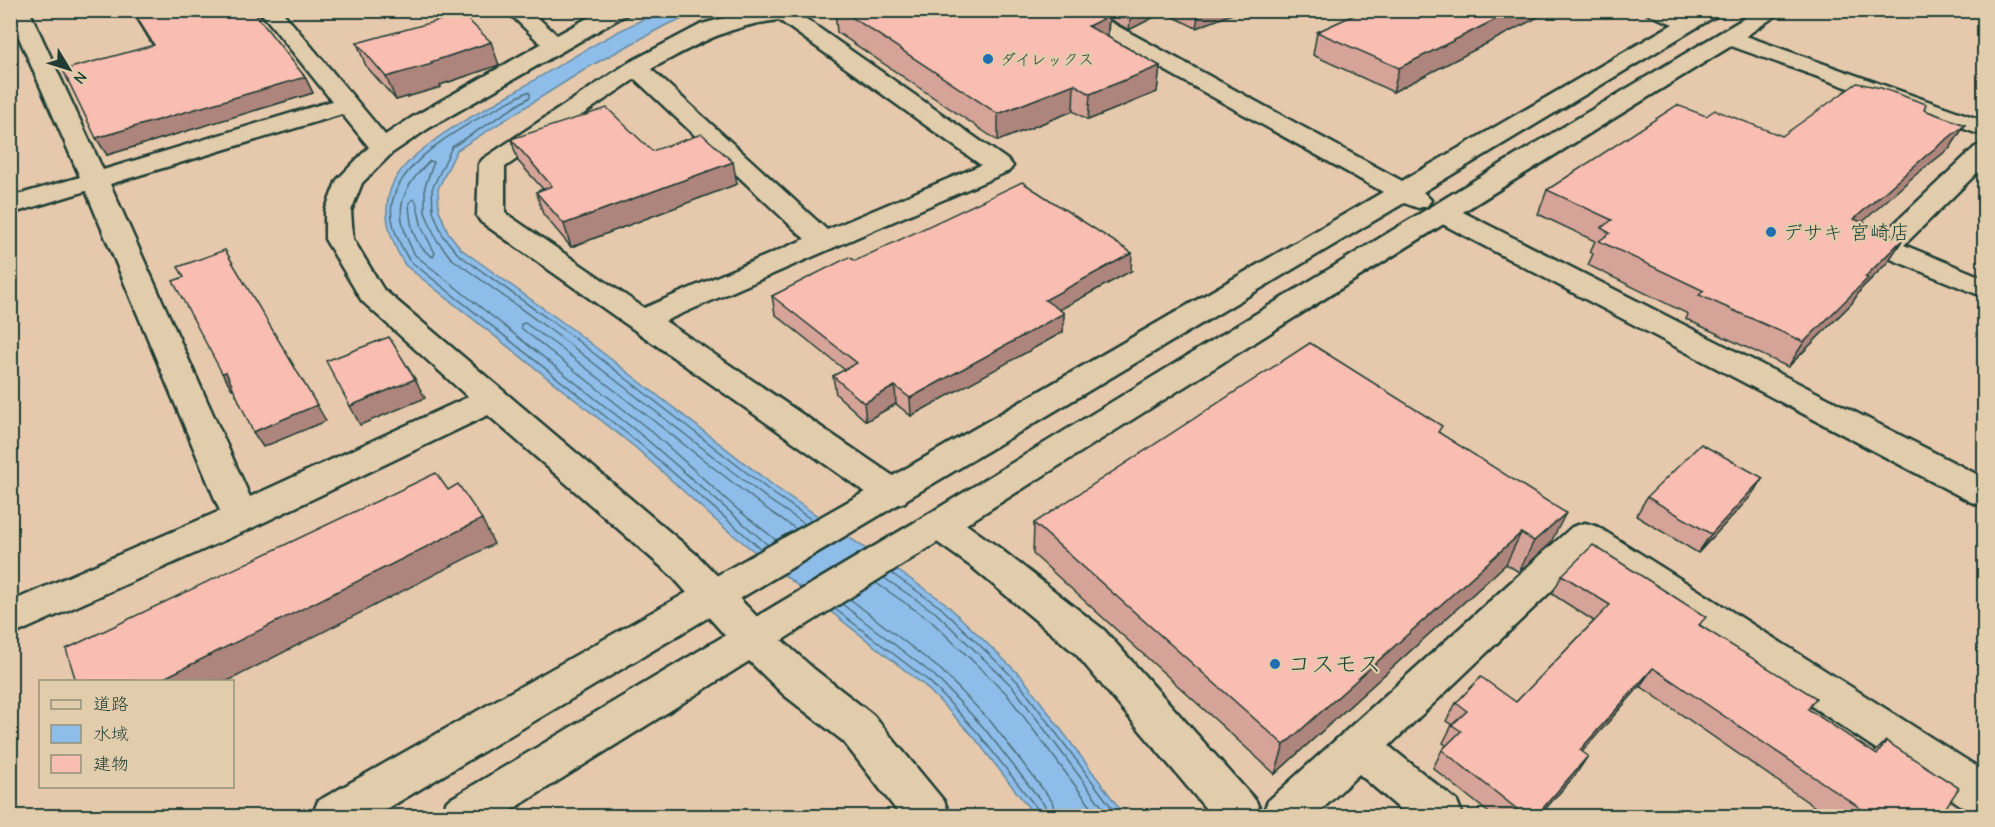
<svg xmlns="http://www.w3.org/2000/svg" width="1995" height="827" font-family="'Comic Neue','Klee One',sans-serif">
<style>
.water{fill:#8fbde9;stroke:#628aa1;stroke-width:1.5}
.lines{fill:none;stroke-linecap:round;stroke-linejoin:round}
.shore{stroke:#4c707c;stroke-width:1.5}
.street-casing{stroke:#1f3d34;stroke-width:5}
.secondary-casing{stroke:#1f3d34;stroke-width:5}
.street{fill:#e1ccab;fill-rule:evenodd}
.secondary{fill:#e1ccab;fill-rule:evenodd}
.wall{fill:#d6a398;stroke:#1f3d34;stroke-width:1.5}
.shaded-wall{fill:#ae857c;stroke:#1f3d34;stroke-width:1.5}
.building{fill:#f9beb1;stroke:#1f3d34;stroke-width:1.5}
.poi-dot{fill:#1f6fb2;stroke:#e1ccab;stroke-width:2}
.labels{text-anchor:middle;stroke-width:4.5;stroke-linejoin:round;paint-order:stroke}
.far-poi-label{font-size:16px;fill:#1f3d34;stroke:#e1ccab;text-anchor:start}
.poi-label{font-size:20px;fill:#1f3d34;stroke:#e1ccab;text-anchor:start}
.near-poi-label{font-size:24px;fill:#1f3d34;stroke:#e1ccab;text-anchor:start}
</style>
<rect width="100%" height="100%" fill="#e6c9ac"/>
<filter id="ink" filterUnits="userSpaceOnUse"><feTurbulence type="fractalNoise" baseFrequency=".0167" numOctaves="2"/><feDisplacementMap in="SourceGraphic" scale="12" xChannelSelector="R" yChannelSelector="G"/><feConvolveMatrix kernelMatrix="1 2 1 2 8 2 1 2 1" color-interpolation-filters="sRGB"/></filter>
<g filter="url(#ink)">
<path class="water" d="M662,11H707L668,24L589,67L457,150L438,189L439,210L448,232L461,249L572,329L778,489L944,602L1023,678L1125,816H1035L974,737L925,686L722,526L636,448L405,265C389,239 380,211 393,183C401,167 417,153 431,143C454,124 484,111 509,95C559,66 609,33 662,11Z"/>
<g class="lines">
<g class="shore">
<path d="M413,199L416,201L422,228L435,253L433,257C413,245 410,225 409,203Z"/>
<path d="M776,540L737,509L651,431L521,328V324L525,323L559,347L764,507L796,529"/>
<path d="M768,545L645,438L415,255C393,215 397,192 430,161L434,162L425,186V212L436,239L451,258L564,340L769,500L805,524"/>
<path d="M761,549L640,444L409,260C399,243 387,220 393,199C407,150 485,115 527,92L530,93V97L452,147L432,189L433,211L443,236L458,254L569,334L774,494L812,520"/>
<path d="M891,573L940,607L1018,682L1118,816"/>
<path d="M884,578L936,613L1013,687L1109,816"/>
<path d="M876,583L930,620L1006,693L1098,816"/>
<path d="M850,599L941,670L991,722L1052,801L1056,816"/>
<path d="M842,604L935,676L984,728L1045,806L1047,816"/>
<path d="M835,609L930,682L978,733L1039,811L1040,816"/>
</g>
<g class="street-casing">
<g id="street">
<path d="M10,10H29L103,170L332,101L259,10H281L385,135L411,118L541,44L506,10H529L557,35L602,10H630L627,14L429,128L392,153L362,183L351,211L353,239L383,289L698,556L767,627L814,669L873,715L944,801L950,816H901L843,741L784,695L739,651L672,576L488,415L254,527L10,636V602L220,511L86,191L10,214V197L80,177L10,17ZM342,114L369,147L337,180L325,211V239L362,301L468,397L250,497L110,184Z"/>
<path d="M754,10H816L813,14L803,17L1009,161L1013,166L1009,171L665,321L905,484L910,493L905,502L892,506L879,502L481,222L477,216L479,164L483,159L628,63L702,24ZM779,20L981,165L827,230L651,69C696,45 727,26 779,20ZM635,79L805,239L644,308L505,213V167Z"/>
<path d="M1984,144V166L1904,245L1984,278V297L1876,253L1872,247L1876,241L1975,147Z"/>
<path d="M1441,204L1451,206L1984,478V506L1971,502L1431,218L1428,212L1431,206Z"/>
<path d="M940,511L953,515L998,547L1104,630L1256,801L1262,815L1268,801L1572,527L1585,523L1598,527L1984,771V816L1968,810L1587,557L1389,746L1457,801L1463,816H1408L1359,774L1315,816H1212L1076,654L972,567L927,535L922,525L927,515Z"/>
</g>
</g>
<g class="secondary-casing">
<g id="secondary">
<path d="M1061,10H1088L1402,181L1673,24L1648,14L1645,10H1676L1688,15L1696,10H1722L1719,14L1423,192L1431,200L1427,206L1418,208L1404,203L375,816H312L318,801L879,484L1383,192L1064,14Z"/>
<path d="M1758,10H1784L1746,36L1984,121V136L1731,46C1319,299 912,560 502,816H441L447,801L927,515L1483,175Z"/>
</g>
</g>
<use href="#street" class="street"/>
<use href="#secondary" class="secondary"/>
</g>
<g class="wall">
<path d="M131,10H258L261,16L257,17L305,77L313,93L107,155L153,46Z"/>
<path d="M835,10H1242L1196,28L1164,12L1129,30L1109,19L1108,37L1160,66L1157,92L1088,120L1073,111L998,141L837,32Z"/>
<path d="M1365,10H1546V13L1393,92L1313,55L1317,32Z"/>
<path d="M357,43L499,65L440,85L441,87L396,100L366,66Z"/>
<path d="M1924,110L1965,125L1950,148L1914,176L1862,222L1903,239L1887,263L1861,289L1852,303L1788,367L1686,319L1688,314L1588,265L1593,254L1590,252L1595,241L1538,214L1547,190L1706,116L1782,136Z"/>
<path d="M511,139L652,151L737,184L571,247L543,214L536,192L543,189L518,161Z"/>
<path d="M855,261L1131,271L1059,310L1064,313L1063,332L911,416L896,404L866,421L836,394L833,376L845,370L775,314L772,296Z"/>
<path d="M1440,433L1550,544L1519,572L1506,564L1275,774L1033,554L1034,523Z"/>
<path d="M1647,497H1750L1698,553L1636,516Z"/>
<path d="M1562,575L1700,625L1808,709L1874,753L1886,741L1940,816H1828L1640,686L1582,751L1576,774L1539,816H1493L1433,768L1442,750L1447,746L1443,743L1452,725L1446,721L1456,703L1516,702L1594,621L1552,594Z"/>
</g>
<g class="shaded-wall">
<path d="M249,10H258L261,16L253,18Z"/>
<path d="M1131,10H1164V12L1129,30Z"/>
<path d="M1199,10H1242L1196,28Z"/>
<path d="M1514,10H1546V13L1393,92L1399,68Z"/>
<path d="M1109,16L1107,41L1088,26Z"/>
<path d="M491,42L499,65L440,85L441,87L396,100L386,77Z"/>
<path d="M1160,66L1157,92L1088,120L1090,94Z"/>
<path d="M305,77L313,93L107,155L96,138Z"/>
<path d="M1074,84L1073,111L998,141V114Z"/>
<path d="M1965,125L1950,148L1914,176L1839,243L1854,219L1929,153Z"/>
<path d="M733,162L737,184L571,247L564,224Z"/>
<path d="M1903,239L1887,263L1861,289L1852,303L1788,367L1804,342L1865,277Z"/>
<path d="M1132,253L1131,271L1044,318L1045,300Z"/>
<path d="M1064,313L1063,332L911,416L910,398Z"/>
<path d="M226,372L235,388L232,389L222,373Z"/>
<path d="M415,379L425,398L360,425L350,406Z"/>
<path d="M895,386L896,404L866,421L864,403Z"/>
<path d="M317,405L326,421L263,447L253,432Z"/>
<path d="M1763,478L1750,497L1698,553L1711,534Z"/>
<path d="M1566,513L1550,544L1519,572L1534,541Z"/>
<path d="M482,519L494,544L228,681H158Z"/>
<path d="M1521,533L1506,564L1275,774L1284,745Z"/>
<path d="M1653,668L1640,686L1568,768L1580,750Z"/>
<path d="M1588,756L1576,774L1539,816H1536Z"/>
</g>
<g class="building">
<path d="M132,10H252L305,77L96,138L63,70L154,45Z"/>
<path d="M841,10H1100L1109,16L1088,26L1160,66L1090,94L1074,84L998,114Z"/>
<path d="M1365,10H1514L1399,68L1317,32Z"/>
<path d="M462,14L491,42L431,62L432,64L386,77L357,43Z"/>
<path d="M1857,83L1881,88L1926,104L1924,110L1965,125L1929,153L1854,219L1903,239L1865,277L1868,278L1804,342L1699,295L1704,291L1599,241L1610,233L1601,228L1612,220L1547,190L1677,105L1706,116L1715,110L1782,136Z"/>
<path d="M607,108L652,151L702,134L733,162L564,224L536,192L552,186L511,139Z"/>
<path d="M1022,182L1132,253L1045,300L1064,313L910,398L895,386L864,403L833,376L857,363L772,296L849,257L855,261Z"/>
<path d="M225,250L317,405L253,432L226,372L222,373L173,281L184,277L178,267Z"/>
<path d="M389,337L415,379L350,406L326,361Z"/>
<path d="M1310,343L1442,426L1438,432L1566,513L1534,541L1521,533L1284,745L1034,523Z"/>
<path d="M1701,444L1763,478L1711,534L1647,497Z"/>
<path d="M436,473L448,490L458,484L482,519L158,681H76L66,649Z"/>
<path d="M1593,545L1706,617L1699,625L1816,698L1808,709L1877,755L1886,741L1959,788L1940,816H1872L1653,668L1580,750L1588,756L1536,816H1526L1442,750L1461,731L1452,725L1467,711L1456,703L1481,677L1516,702L1610,605L1562,575Z"/>
</g>
</g>
<g class="poi-dot">
<circle cx="988" cy="59" r="6"/>
<circle cx="1771" cy="232" r="6"/>
<circle cx="1275" cy="664" r="6"/>
</g>
<g class="labels">
<g class="far-poi-label">
<text x="1000" y="65">ダイレックス</text>
</g>
<g class="poi-label">
<text x="1783" y="239">デサキ 宮崎店</text>
</g>
<g class="near-poi-label">
<text x="1287" y="672">コスモス</text>
</g>
</g>
<rect width="1995" height="827" fill="none" stroke="#e1ccab" stroke-width="36"/>
<rect x="18" y="18" width="1959" height="791" fill="none" stroke="#1f3d34" stroke-width="2" filter="url(#ink)"/>
<rect x="39" y="680" width="195" height="108" fill="#e1ccab" stroke="#93937b" stroke-width="1.5"/>
<rect x="51" y="700" width="30" height="9" fill="#e1ccab" stroke="#93937b" stroke-width="1.5"/>
<text x="93" y="710" font-size="18" fill="#1f3d34">道路</text>
<rect x="51" y="725" width="30" height="18" fill="#8fbde9" stroke="#93937b" stroke-width="1.5"/>
<text x="93" y="740" font-size="18" fill="#1f3d34">水域</text>
<rect x="51" y="755" width="30" height="18" fill="#f9beb1" stroke="#93937b" stroke-width="1.5"/>
<text x="93" y="770" font-size="18" fill="#1f3d34">建物</text>
<g transform="translate(69 69) rotate(128)" stroke="#e1ccab" stroke-width="4.5" paint-order="stroke">
<path d="M0-4.5L10 22L0 15L-10 22Z" fill="#1f3d34"/>
<text y="-9" font-size="16" font-weight="bold" text-anchor="middle" fill="#1f3d34">N</text>
</g>
</svg>
